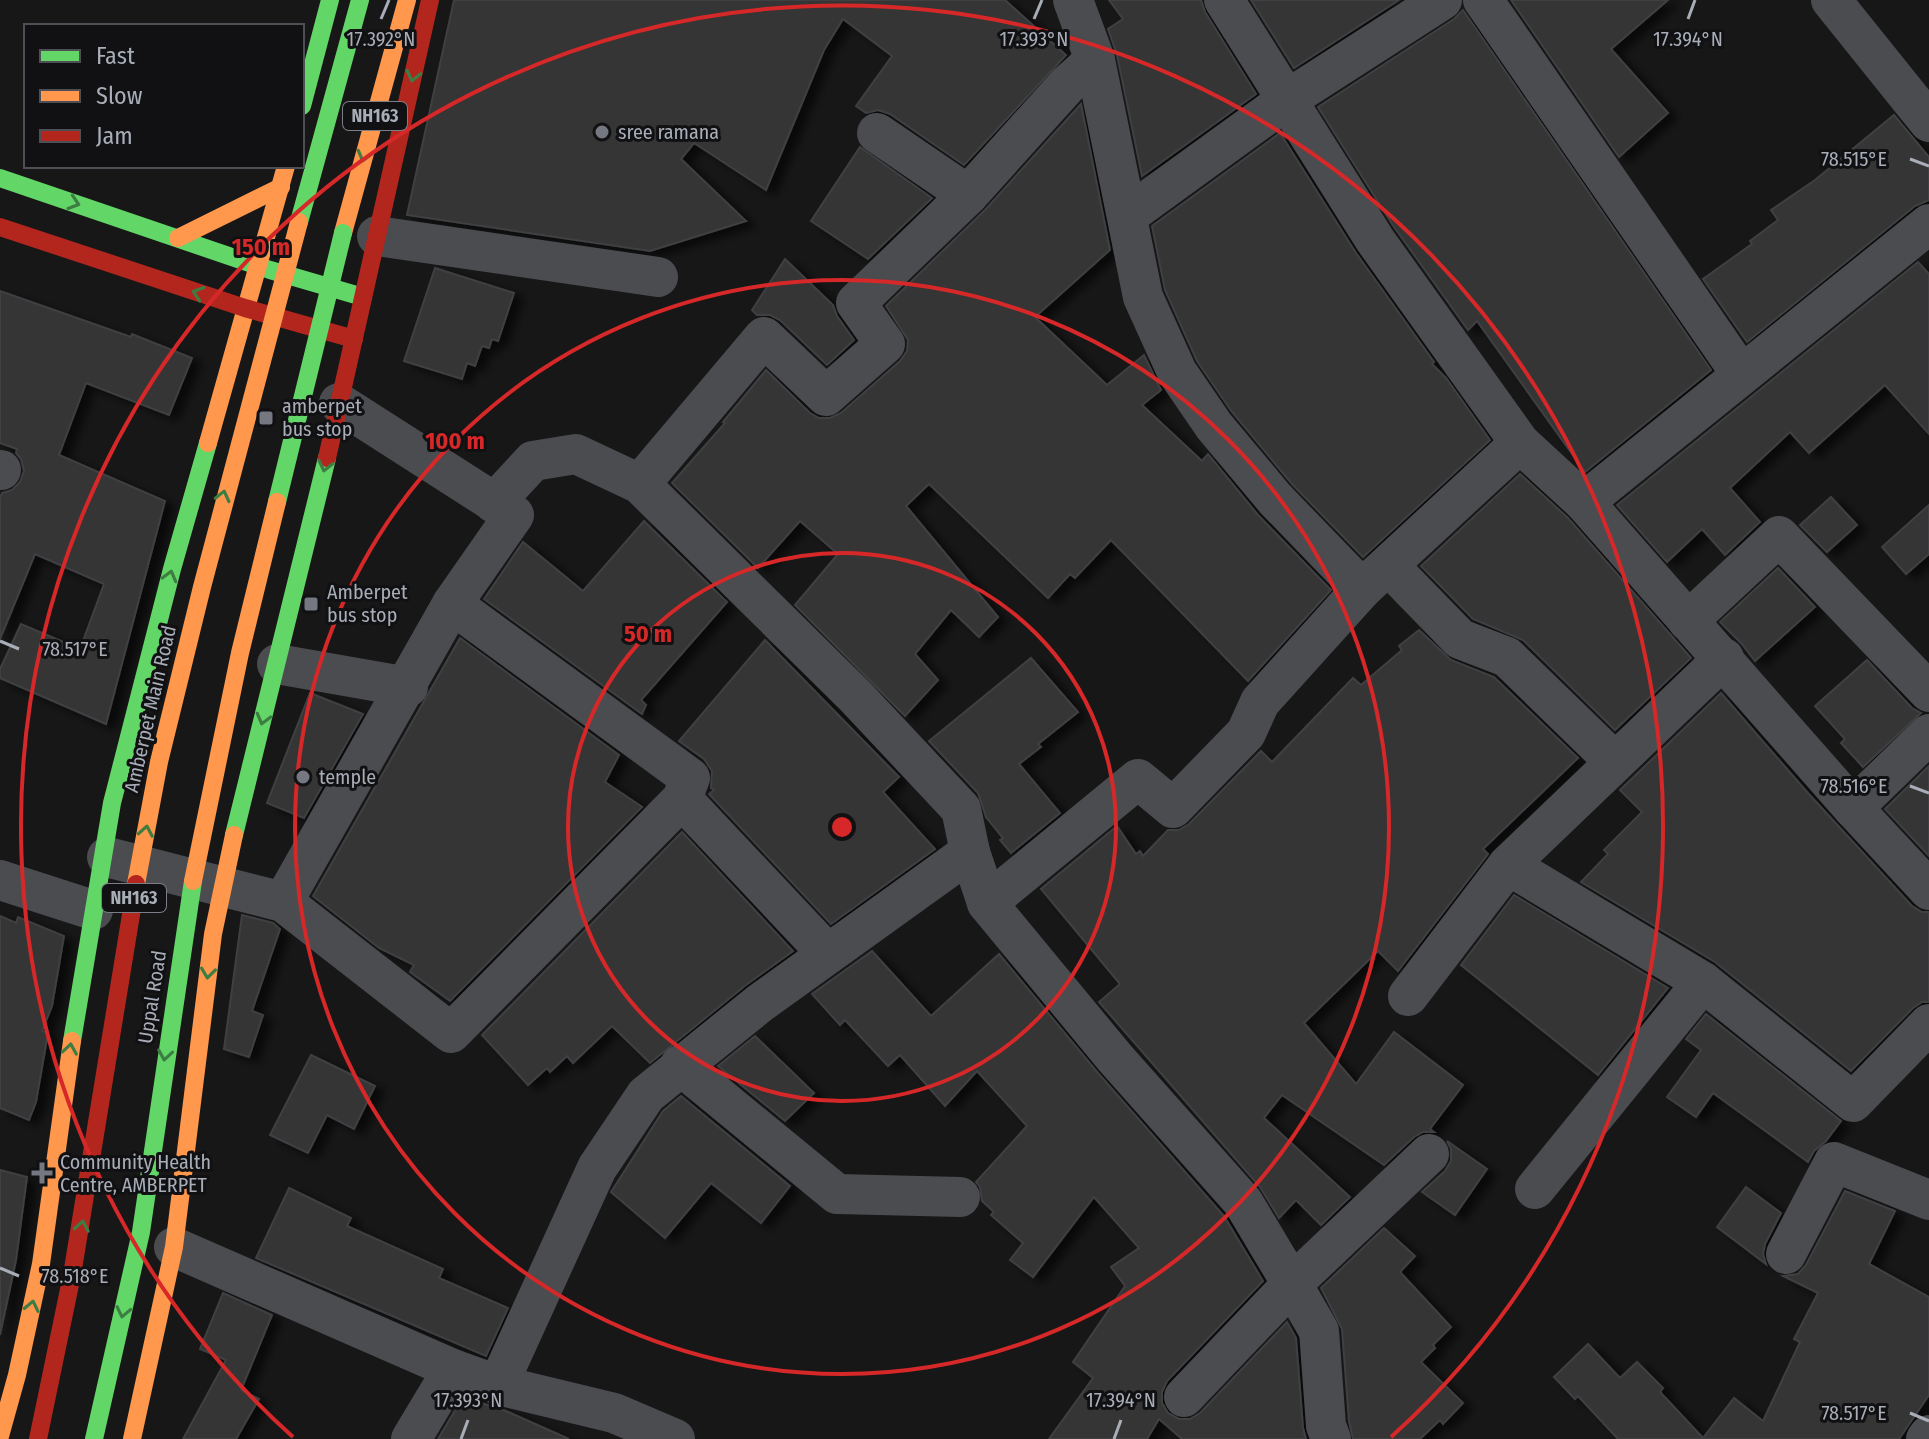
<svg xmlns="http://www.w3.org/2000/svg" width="1929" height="1439" font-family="'Fira Sans Condensed',sans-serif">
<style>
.building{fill:#353536;stroke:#3f4043;stroke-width:2;filter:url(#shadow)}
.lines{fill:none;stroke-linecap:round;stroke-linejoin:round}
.street{stroke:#4b4c50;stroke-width:40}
.fast{stroke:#63d668;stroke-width:18}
.slow{stroke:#ff974d;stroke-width:18}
.jam{stroke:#b3261e;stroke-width:18}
.fast-bridge{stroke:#63d668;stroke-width:18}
.slow-bridge{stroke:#ff974d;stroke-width:18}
.jam-bridge{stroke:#b3261e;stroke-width:18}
.oneway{stroke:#3e7d42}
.ticks{fill:none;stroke:#a8adb8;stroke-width:3}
.ring{fill:none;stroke:#d62828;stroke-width:4}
.poi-dot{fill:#757880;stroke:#111113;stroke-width:3}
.labels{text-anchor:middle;stroke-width:6;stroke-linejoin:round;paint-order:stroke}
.shield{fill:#111113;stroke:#7b7e86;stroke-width:2}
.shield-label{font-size:18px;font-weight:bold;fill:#a8adb8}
.poi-label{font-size:20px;fill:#a8adb8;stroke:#111113;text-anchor:start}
.street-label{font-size:20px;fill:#a8adb8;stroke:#111113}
.ticks-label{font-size:20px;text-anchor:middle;fill:#a8adb8;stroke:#111113;stroke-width:6;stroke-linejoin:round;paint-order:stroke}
.centre{fill:#d62828;stroke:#111113;stroke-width:4}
.ring-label{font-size:24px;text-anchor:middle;font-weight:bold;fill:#d62828;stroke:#111113;stroke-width:6;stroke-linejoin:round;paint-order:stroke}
</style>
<defs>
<filter id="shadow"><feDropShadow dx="9" dy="5" stdDeviation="4" flood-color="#0009"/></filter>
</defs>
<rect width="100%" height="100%" fill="#171717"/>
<g class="building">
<path d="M454,0H1005L1066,55L964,165L890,114L878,110L866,113L856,106L892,56L843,19L824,50L766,190L694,143L681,159L746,221L650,251L407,215Z"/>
<path d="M1109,0H1201L1205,12L1256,94L1142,176L1117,55L1108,29L1123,19Z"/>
<path d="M1251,0H1399L1294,68Z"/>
<path d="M1511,0H1668L1611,49L1668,113L1619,157Z"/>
<path d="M1463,10L1711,370L1585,472L1477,321L1468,330L1394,227L1318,107L1454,19Z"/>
<path d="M1081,104L1110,250L1035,317L1107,385L1144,355L1161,390L1142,405L1202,461L1208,454L1258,515L1331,590L1248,681L1111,540L1075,578L1070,574L1048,598L929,484L906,506L998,617L979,637L951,610L915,654L938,680L905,716L795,605L838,554L800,521L758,568L672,483L725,423L723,422L766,370L810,413L819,418H830L841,413L900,361L907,351L908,340L886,306L985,210Z"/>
<path d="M1894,115L1929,157V200L1915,206L1747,342L1703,279L1752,244L1750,241L1778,220L1771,210L1815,180Z"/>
<path d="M1280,133L1356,253L1434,362L1432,364L1446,378L1490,440L1363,557L1292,484L1232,412L1197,361L1165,290L1152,226Z"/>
<path d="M860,147L932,198L868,259L811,221Z"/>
<path d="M785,259L833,305L837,316L854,340L827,365L780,320L770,315H757L752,310Z"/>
<path d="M1918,262L1929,274V434L1885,385L1809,453L1790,432L1730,488L1760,522L1725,555L1702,529L1667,562L1617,505Z"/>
<path d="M435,268L514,293L498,341L492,339L489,348L482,346L475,366L467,363L462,379L404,361Z"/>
<path d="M0,291L131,337L132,334L192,358L169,415L86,383L59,455L165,501L106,724L0,678V669L21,624L80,649L104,584L35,554L0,639V498L2,493L12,490L20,482L24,471L21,459L16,453L17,449L0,443Z"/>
<path d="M1520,474L1568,518L1691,658L1615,730L1523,640L1473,619L1421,566Z"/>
<path d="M1831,497L1857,525L1827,552L1800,525Z"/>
<path d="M1929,505V554L1906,574L1882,547Z"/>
<path d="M644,521L727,602L641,700L646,705L642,714L484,599L523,542L583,591Z"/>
<path d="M1778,568L1815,607L1755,661L1741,643L1720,622Z"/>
<path d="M1419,630L1451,660L1494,677L1578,758L1483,849L1488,854L1398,971L1378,951L1304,1023L1356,1084L1394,1032L1463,1085L1430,1129L1434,1132H1423L1414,1137L1384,1165L1282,1095L1264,1118L1350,1197L1321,1225L1296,1200L1279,1218L1260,1187L1099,1002L1120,984L1041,889L1117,826L1136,854L1140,851L1143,856L1168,830H1179L1189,824L1261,751L1272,762L1353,678L1361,685L1402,650L1399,646Z"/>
<path d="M460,638L619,755L605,782L642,807L450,1001L410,972L414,965L379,948L313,896Z"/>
<path d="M765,640L899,777L883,792L935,849L831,924L709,794L714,790L711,788L712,771L704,759L679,741Z"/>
<path d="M1031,658L1078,712L1038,744L1041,747L1019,764L1060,813L1011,853L1000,840L1003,838L986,817L978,793L929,741Z"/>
<path d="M1867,660L1912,708L1921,713L1863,767L1841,743L1845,739L1815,706Z"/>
<path d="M310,693L363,714L304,818L267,803Z"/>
<path d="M1721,693L1807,792L1912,906L1922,912H1929V1002H1922L1913,1008L1851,1071L1715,962L1581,882L1608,854L1604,850L1642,812L1620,790Z"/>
<path d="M1929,766V856L1885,809Z"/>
<path d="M682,832L793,951L746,985L650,1063L612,1026L573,1063L567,1056L550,1072L547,1068L528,1085L482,1035Z"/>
<path d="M1514,895L1668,988L1598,1075L1461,965Z"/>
<path d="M242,915L273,923L280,929L252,1011L263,1015L249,1057L224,1049Z"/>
<path d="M0,916L16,923L18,917L64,936L52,1006L42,1031L48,1033L36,1102L29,1120L0,1108Z"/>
<path d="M872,951L931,1016L999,954L1098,1073L1224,1216L1263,1281L1167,1381L1162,1392V1403L1168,1413L1179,1419H1190L1200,1413L1287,1322L1296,1338L1303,1428L1306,1439H1182L1159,1419L1147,1439H1049L1093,1378L1073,1362L1125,1286L1111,1267L1139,1248L1094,1197L1033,1277L1010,1260L1023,1243L991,1215L994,1212L982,1201L980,1187L976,1182L1027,1126L977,1071L945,1106L900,1055L888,1066L845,1020L840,1025L812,994Z"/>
<path d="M1706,1014L1841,1121L1826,1141L1814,1151L1808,1162L1713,1093L1696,1117L1667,1097L1701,1050L1686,1039Z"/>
<path d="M755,1036L814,1093L785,1121L718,1066Z"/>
<path d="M311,1055L375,1086L354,1129L327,1115L308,1153L270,1135Z"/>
<path d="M681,1096L790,1186L761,1223L711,1183L665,1238L611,1192L663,1111Z"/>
<path d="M1447,1141L1487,1169L1455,1215L1422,1192L1445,1171L1451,1161V1149Z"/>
<path d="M0,1170L27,1177L16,1260L0,1335Z"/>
<path d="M1746,1187L1781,1213L1765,1244L1763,1254L1766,1264L1717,1227Z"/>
<path d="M289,1188L351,1218L347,1226L443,1269L439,1278L508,1308L486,1356L256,1258Z"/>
<path d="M1845,1191L1895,1211L1869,1264L1929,1297V1395L1899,1439H1618L1578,1396L1575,1399L1554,1377L1588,1344L1620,1378L1637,1362L1663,1388L1660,1392L1703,1438L1734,1398L1763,1421L1800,1342L1794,1339L1818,1293L1783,1276L1798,1274L1806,1265Z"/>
<path d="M1384,1228L1415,1256L1400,1272L1451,1327L1433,1345L1435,1348L1421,1362L1463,1403L1443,1424L1440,1420L1420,1439H1353L1349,1421L1342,1329L1321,1288Z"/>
<path d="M223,1293L272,1315L241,1390L259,1399L236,1439H183L226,1360L200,1349Z"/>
<path d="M463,1397L506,1411L569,1439H438Z"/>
</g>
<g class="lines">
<g class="street">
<path d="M1073,0L1095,60L1143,297L1177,372L1214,426L1275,499L1362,589"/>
<path d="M1224,0L1375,240L1520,443L1584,502L1853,808L1929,890"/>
<path d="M1483,0L1741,374"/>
<path d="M1831,0L1929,122"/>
<path d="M877,133L968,195"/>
<path d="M1128,215L1288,99L1442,0"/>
<path d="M377,236L658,277"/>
<path d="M0,470H1"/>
<path d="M640,484L764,337L826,396L885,344L856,303L968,195L1068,84L1095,60"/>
<path d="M1584,502L1929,224"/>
<path d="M494,503L533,461L576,454L640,484L856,697L961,809L970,852L987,903L1115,1058L1243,1202L1292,1284L1319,1331L1326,1426L1331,1439"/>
<path d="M1389,566L1460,639L1507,657L1614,761"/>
<path d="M1688,621L1779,536L1929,692"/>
<path d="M1724,658L1508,865L1703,982L1853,1102L1929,1024"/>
<path d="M277,664L408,687"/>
<path d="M682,799L827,953"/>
<path d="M1853,808L1929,734"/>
<path d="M107,857L283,902L451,1033L682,799L690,778L452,604"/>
<path d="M0,880L93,910"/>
<path d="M283,902L452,604L514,515L339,403"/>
<path d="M987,903L1138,779L1173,808L1246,733L1260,702L1362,589L1520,443"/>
<path d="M1408,996L1508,865"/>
<path d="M680,1065L837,1194L960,1197"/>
<path d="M1535,1189L1703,982"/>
<path d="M174,1247L453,1369L498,1385L614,1413L675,1439"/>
<path d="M1786,1254L1834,1162L1929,1200"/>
<path d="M498,1385L597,1168L646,1095L760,1003L970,852"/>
<path d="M1184,1397L1292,1284L1429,1154"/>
<path d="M411,1439L453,1369"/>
<path d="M1926,1439L1929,1435"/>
</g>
<g class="fast">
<path d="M302,106L330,0"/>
<path d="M0,178L270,270L363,297"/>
<path d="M299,222L360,0"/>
<path d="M234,835L327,458"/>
<path d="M72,1041L112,803L172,569L208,443"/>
</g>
<g class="slow">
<path d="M343,233L407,0"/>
<path d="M178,238L281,187"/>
<path d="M208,443L286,166"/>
<path d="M0,1436L17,1375L41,1264L72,1041"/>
<path d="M132,1439L174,1247L213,934L234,835"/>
</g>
<g class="jam">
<path d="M0,227L245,308L354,339"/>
<path d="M327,458L430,0"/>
</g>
<g class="fast-bridge">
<path d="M277,502L343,233"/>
<path d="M94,1439L141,1232L193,881"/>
</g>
<g class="slow-bridge">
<path d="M193,881L240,653L277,502"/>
<path d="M136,884L159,762L202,587L299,222"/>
</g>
<path class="jam-bridge" d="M38,1439L72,1275L136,884"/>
</g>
<defs><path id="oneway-chevron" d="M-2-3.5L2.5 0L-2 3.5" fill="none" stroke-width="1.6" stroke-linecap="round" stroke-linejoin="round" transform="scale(2)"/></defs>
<g class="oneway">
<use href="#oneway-chevron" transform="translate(413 76) rotate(103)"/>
<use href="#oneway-chevron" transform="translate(364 156) rotate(105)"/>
<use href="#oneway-chevron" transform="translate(74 203) rotate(18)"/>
<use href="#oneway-chevron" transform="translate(198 293) rotate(-162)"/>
<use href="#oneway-chevron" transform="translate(325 466) rotate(103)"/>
<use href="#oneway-chevron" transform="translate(223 496) rotate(-77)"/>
<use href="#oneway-chevron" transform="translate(170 576) rotate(-75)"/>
<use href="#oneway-chevron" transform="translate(263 719) rotate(105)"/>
<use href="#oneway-chevron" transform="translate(146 831) rotate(-80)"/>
<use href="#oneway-chevron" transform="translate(208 973) rotate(97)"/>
<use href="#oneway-chevron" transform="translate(70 1049) rotate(-81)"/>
<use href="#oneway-chevron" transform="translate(165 1055) rotate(99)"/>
<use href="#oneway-chevron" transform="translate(82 1226) rotate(-80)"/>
<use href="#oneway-chevron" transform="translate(32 1306) rotate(-78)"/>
<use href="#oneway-chevron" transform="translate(123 1312) rotate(102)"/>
</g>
<path class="ticks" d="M381,19L389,0M1034,19L1042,0M1688,19L1695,0M1910,159L1929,166M0,641L19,649M1910,786L1929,793M0,1268L19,1276M1910,1413L1929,1421M461,1439L468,1420M1114,1439L1121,1420"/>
<g class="ring">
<circle cx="842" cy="827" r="274"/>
<circle cx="842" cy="827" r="547"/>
<path d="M293 1437A821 821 0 1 1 1391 1437"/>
</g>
<g class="poi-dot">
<circle cx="602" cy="132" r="8"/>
<rect x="258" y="410" width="16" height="16" rx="4"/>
<rect x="303" y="596" width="16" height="16" rx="4"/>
<circle cx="303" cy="777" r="8"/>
<path d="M38 1161h8v8h8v8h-8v8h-8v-8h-8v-8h8z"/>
</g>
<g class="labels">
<g class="shield">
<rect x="343" y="102" width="64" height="28" rx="6"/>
<rect x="102" y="884" width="64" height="28" rx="6"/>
</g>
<g class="shield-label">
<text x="375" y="122">NH163</text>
<text x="134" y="904">NH163</text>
</g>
<g class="poi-label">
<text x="618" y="139">sree ramana</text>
<text x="282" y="413">amberpet<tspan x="282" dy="23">bus stop</tspan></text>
<text x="327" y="599">Amberpet<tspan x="327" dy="23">bus stop</tspan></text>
<text x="319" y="784">temple</text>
<text x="60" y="1169">Community Health<tspan x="60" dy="23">Centre, AMBERPET</tspan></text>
</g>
<g class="street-label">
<text transform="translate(150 709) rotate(-77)" y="7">Amberpet Main Road</text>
<text transform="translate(152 997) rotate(-81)" y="7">Uppal Road</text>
</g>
</g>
<g class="ticks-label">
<text x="381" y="46">17.392°N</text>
<text x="1034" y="46">17.393°N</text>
<text x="1688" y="46">17.394°N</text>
<text x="1854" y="166">78.515°E</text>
<text x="75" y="656">78.517°E</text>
<text x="1854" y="793">78.516°E</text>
<text x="75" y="1283">78.518°E</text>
<text x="468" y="1407">17.393°N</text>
<text x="1121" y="1407">17.394°N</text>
<text x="1854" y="1420">78.517°E</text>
</g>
<circle cx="842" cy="827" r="12" class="centre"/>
<g class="ring-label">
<text x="261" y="255">150 m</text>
<text x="455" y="449">100 m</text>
<text x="648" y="642">50 m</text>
</g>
<rect x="24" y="24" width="280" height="144" fill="#111113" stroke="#4d4f55" stroke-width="2"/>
<rect x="40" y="50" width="40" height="12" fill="#63d668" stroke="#4d4f55" stroke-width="2"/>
<text x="96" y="64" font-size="24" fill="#a8adb8">Fast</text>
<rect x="40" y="90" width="40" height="12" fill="#ff974d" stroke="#4d4f55" stroke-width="2"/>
<text x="96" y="104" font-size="24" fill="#a8adb8">Slow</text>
<rect x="40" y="130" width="40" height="12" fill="#b3261e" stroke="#4d4f55" stroke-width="2"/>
<text x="96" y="144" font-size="24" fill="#a8adb8">Jam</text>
</svg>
